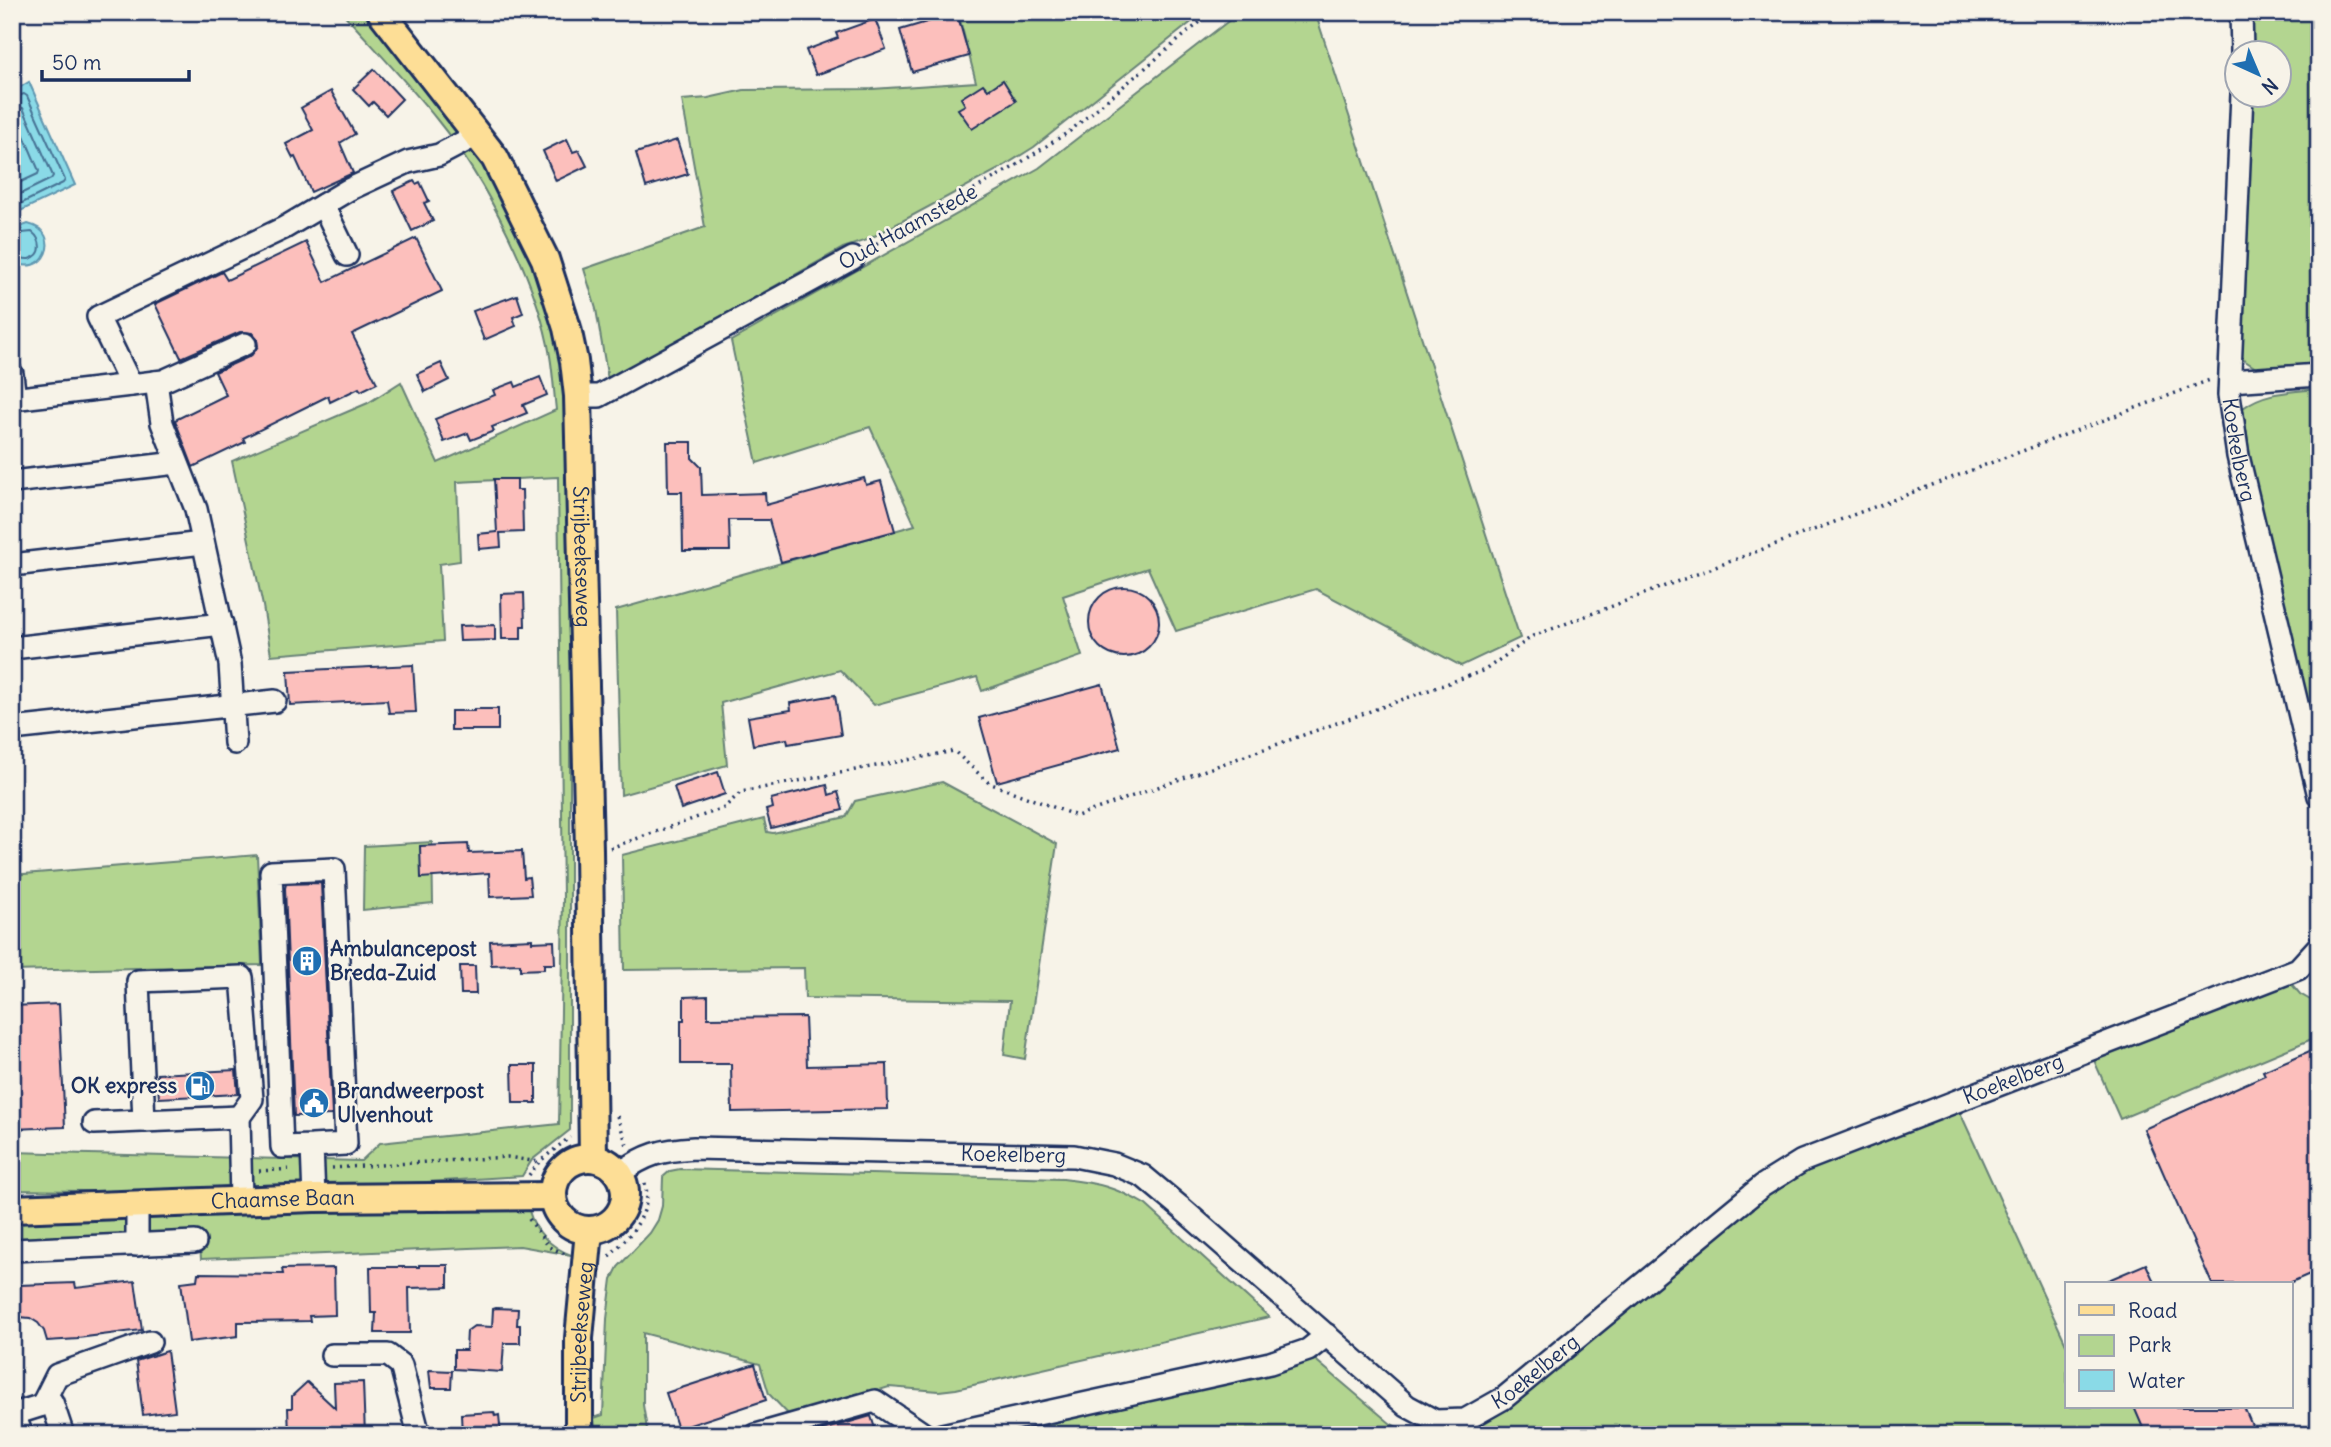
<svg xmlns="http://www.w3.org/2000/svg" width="2331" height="1447" font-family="Delius,sans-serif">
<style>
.green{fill:#b3d590;stroke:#678277;stroke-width:2}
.water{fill:#8adae7;stroke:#5e96b0;stroke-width:2}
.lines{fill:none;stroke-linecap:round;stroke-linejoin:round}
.shore{stroke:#477395;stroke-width:2}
.building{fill:#fcbfbc;stroke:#1b2f5e;stroke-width:2}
.minor-casing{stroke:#1b2f5e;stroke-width:26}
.major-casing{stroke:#1b2f5e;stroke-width:32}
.path{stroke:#1b2f5e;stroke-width:3.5;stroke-dasharray:2 5;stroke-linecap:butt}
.minor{stroke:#f7f3e8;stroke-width:21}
.major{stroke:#fdde96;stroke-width:26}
.labels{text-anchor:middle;stroke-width:5;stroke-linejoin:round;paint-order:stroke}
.street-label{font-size:21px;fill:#1b2f5e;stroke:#f7f3e8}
.poi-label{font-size:21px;font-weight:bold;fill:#1b2f5e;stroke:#f7f3e8;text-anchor:start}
</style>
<rect width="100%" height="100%" fill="#f7f3e8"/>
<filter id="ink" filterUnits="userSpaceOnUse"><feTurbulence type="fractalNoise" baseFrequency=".0143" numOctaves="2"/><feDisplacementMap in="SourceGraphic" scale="14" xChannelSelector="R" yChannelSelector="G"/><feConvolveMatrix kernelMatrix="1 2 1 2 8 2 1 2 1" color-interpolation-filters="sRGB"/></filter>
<g filter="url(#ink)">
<g class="green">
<path d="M342,12H364L381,31L487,168L516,224L547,301L562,349L570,441V1130L532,1160L522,1176L332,1188L154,1192L12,1190V1152L361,1161L380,1143L559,1124L563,898L558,477L457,482L460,561L439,564L443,641L271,655L263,606L232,461L368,403L401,382L438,463L556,410C554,392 553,374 550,356C538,282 485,179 438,121C408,83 374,48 342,12Z"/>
<path d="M958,12H1204L1034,147L999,169L867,240L843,248L608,380L596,309L584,269L705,227L682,100L708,98L744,90L872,89L976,82Z"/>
<path d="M1240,12H1315L1520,638L1461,666L1316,589L1176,631L1148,568L1063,596L1082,656L982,691L977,677L874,705L840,670L721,703L727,765L621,795L616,610L915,525L870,427L757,463L731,341L1039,168Z"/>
<path d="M2250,12H2319V365H2292L2259,370L2239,357L2253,95L2278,94V52H2253Z"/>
<path d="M2319,389V754L2250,457L2243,408C2265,391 2292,392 2319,389Z"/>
<path d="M942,782L1057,844L1025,1059L1004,1055L1010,1001L805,998L804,968L624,970L622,855L764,819L767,832L773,833L846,817L855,801Z"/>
<path d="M432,842L433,903L363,910L364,846Z"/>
<path d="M257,855L262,965L12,971V875Z"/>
<path d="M2289,981L2300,994L2319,1005V1036L2120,1119L2093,1058Z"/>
<path d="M1959,1110L2067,1346V1407H2238L2252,1435H1447L1481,1424L1502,1409L1787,1177Z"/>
<path d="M680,1169L1063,1179C1098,1183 1115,1187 1146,1205L1269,1317L956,1389L939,1391L889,1387L791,1417L769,1394L760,1364L643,1333V1405L648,1435H596L594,1418L603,1415L607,1319L612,1279L618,1267L650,1233L658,1220L662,1206L663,1177L670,1171Z"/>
<path d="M529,1211C535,1232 551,1247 571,1255L520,1246L201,1259L199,1233L149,1236L147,1216L290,1212Z"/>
<path d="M129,1217L128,1238L12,1241V1222Z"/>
<path d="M1312,1357L1391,1424L1412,1435H1009Z"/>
</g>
<g class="water">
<path d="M29,82L75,185L12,215V92Z"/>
<path d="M28,224C65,232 43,282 12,260V230Z"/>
</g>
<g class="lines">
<g class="shore">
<path d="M12,98L24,94L27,96L65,180L63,183L12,208"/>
<path d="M12,107L23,108L53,176L51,179L12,198"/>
<path d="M12,117L17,119L39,171L38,174L12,186"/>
<path d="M12,234L32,232C41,239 45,255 29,259C24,260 18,256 12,256"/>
</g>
</g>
<g class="building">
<path d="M957,13L969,56L912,72L900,30Z"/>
<path d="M875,19L886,49L816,75L806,50L838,38L836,33Z"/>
<path d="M374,69L402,99L386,115L373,102L369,106L353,89Z"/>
<path d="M1003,80L1016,101L972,129L958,109L965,105L961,98L983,84L988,90Z"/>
<path d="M331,91L355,134L340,143L353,173L311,192L295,157L293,158L286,144L313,130L301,108Z"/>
<path d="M567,139L573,152L579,150L587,166L556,181L543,151Z"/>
<path d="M677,140L688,174L646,187L636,153Z"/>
<path d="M414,181L416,184L420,182L429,201L424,203L433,221L412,231L393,191Z"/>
<path d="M416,238L442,291L352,334L377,383L361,391L359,388L330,402L328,396L243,438L245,442L193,467L175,420L226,395L215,372L251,356L258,346L257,339L252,333L240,332L181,358L155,304L222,272L227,280L306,242L325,282Z"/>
<path d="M517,295L523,313L513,317L516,326L484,340L473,311Z"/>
<path d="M441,363L449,380L425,392L417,374Z"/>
<path d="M540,377L547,395L523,405L527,413L492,427L494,431L471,440L468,433L444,442L435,419L495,395L493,390L514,382L516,387Z"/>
<path d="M667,442H692V458L701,467L702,495L765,493L766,505L864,478L866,485L881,481L895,531L781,562L769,520H729L730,551H683L682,492H668Z"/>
<path d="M494,479H517V490H522L523,532L500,533L501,547L479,549L478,534L497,532Z"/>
<circle cx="1124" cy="622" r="35"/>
<path d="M524,593L525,626H521V639H502L501,594Z"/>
<path d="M495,625V640L460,641L459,626Z"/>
<path d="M413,665L416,712L389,713L387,700L290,705L288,671Z"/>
<path d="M1102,684L1120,748L997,782L979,718Z"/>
<path d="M835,695L841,735L788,744L787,739L753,745L748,717L791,710L790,703Z"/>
<path d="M474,709H498V730H451V711H474Z"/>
<path d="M718,772L725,794L681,809L674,787Z"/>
<path d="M827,785L829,795L838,792L843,810L771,828L766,810L773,808L771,799Z"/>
<path d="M468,844L469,853L522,851L524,878L529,877L531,895L490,897L489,873L421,878L420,846Z"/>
<path d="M321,883L332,1115L294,1116L285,888L286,884Z"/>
<path d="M532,939V942L554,941L555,964H544V969L520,970V964L491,965L490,941Z"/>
<path d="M460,966H475L476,994H461Z"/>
<path d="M708,996V1018L805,1017L807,1066L887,1064L888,1109L732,1112L731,1064H681V1020H684V997Z"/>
<path d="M59,1004L65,1127L12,1129V1006Z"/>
<path d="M2319,1047V1270L2287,1284H2212L2144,1129L2265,1075L2263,1071Z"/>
<path d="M512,1065H536V1103H513Z"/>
<path d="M236,1070L238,1094L159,1098L157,1074Z"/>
<path d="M2146,1264L2155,1284H2099Z"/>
<path d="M419,1265H448V1287L409,1288L410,1333H375L376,1313H371L370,1267H419Z"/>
<path d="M334,1268L335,1315L309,1316L310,1321L238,1322V1336L189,1342L181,1282L197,1280L198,1273L283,1274L282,1269Z"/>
<path d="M135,1281L142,1330L78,1338V1339L47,1341L44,1331L38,1323L30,1318L20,1317L19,1285L75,1283L76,1288Z"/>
<path d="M496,1308L518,1309L517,1325H520V1343H504L502,1372L454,1369V1350H466L467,1331L474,1326L492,1327L493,1309Z"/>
<path d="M167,1351L175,1411L143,1415L136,1361Z"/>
<path d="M755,1364L766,1400L678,1429L666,1393Z"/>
<path d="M429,1370L452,1371L451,1388H431Z"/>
<path d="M307,1382L335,1408L334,1383L363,1382L365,1435H354L351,1432L289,1435L288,1408H292V1396Z"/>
<path d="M2134,1407H2244L2256,1435H2146Z"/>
<path d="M494,1412L495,1416L499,1415L501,1435H462L461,1414Z"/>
<path d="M871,1416L877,1435H805Z"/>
</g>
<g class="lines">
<g class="minor-casing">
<g id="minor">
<path d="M2241,12L2242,52"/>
<path id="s1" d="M2242,94L2229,395L2238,456L2319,796"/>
<path d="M323,205L347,255"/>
<path d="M245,344L163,381L131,385L98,317L284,228L348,190L408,162L439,155L477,135"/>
<path d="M12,374L15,399"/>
<path d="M2230,381L2319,375"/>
<path d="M156,382L162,423L196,509L230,664L235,743"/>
<path d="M578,396H599L853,258"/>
<path d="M12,399L131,385"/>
<path d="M12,482L177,463"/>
<path d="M12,565L203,543"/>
<path d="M12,648L222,624"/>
<path d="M12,729L275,701"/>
<path d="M144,1121L138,981L242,977L252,1099L239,1117"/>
<path d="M94,1123L239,1117L241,1200"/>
<path d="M312,1146L282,1147L271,872L334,869L346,1144L312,1146L314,1198"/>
<path id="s2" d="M620,1173C646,1154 662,1150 694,1148L1074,1156L1114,1164L1143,1176L1179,1206L1407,1406L1435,1421L1465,1420L1504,1398L1762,1186L1802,1161L2298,969L2319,946"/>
<path d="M137,1245V1204"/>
<path d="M12,1250L195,1242"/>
<path d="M332,1355H388L401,1365L419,1435"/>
<path d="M42,1405L57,1375L150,1342"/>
<path d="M12,1410L22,1435"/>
<path d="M14,1414L52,1402L63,1435"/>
<path d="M756,1435L875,1401L925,1435"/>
<path d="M942,1435L1270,1363L1308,1350L1327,1335"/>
</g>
</g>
<g class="major-casing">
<g id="major">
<path id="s3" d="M381,12L495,158L545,259L567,328L574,361L578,396L589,850L593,1157"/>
<circle cx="589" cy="1194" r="36"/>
<path id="s4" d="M12,1209L314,1198L553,1196"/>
<path id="s5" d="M579,1435V1338L589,1231"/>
</g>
</g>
<g class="path">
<path d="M870,248L1012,168L1070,131L1212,12"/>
<path d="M610,848L724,808L741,792L954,751L989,783L1077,816L1485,670L1533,636L2210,380"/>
<path d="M2311,983L2319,992"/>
<path d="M617,1116L627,1145"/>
<path d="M332,1168L507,1157L539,1162"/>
<path d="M259,1171L293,1169"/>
<path d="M529,1175L539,1162L570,1137"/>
<path d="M529,1219L549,1247L565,1254"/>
<path d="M609,1256C630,1236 655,1211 644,1180"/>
</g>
<use href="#minor" class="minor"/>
<use href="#major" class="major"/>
</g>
</g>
<defs>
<g id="building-disc" transform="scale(1.575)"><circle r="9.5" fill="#1f6fb2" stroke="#f7f3e8"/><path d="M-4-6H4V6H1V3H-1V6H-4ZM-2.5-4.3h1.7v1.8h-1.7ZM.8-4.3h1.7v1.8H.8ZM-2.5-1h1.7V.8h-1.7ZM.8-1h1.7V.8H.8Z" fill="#fff"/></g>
<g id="fuel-disc" transform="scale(1.575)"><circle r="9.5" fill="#1f6fb2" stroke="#f7f3e8"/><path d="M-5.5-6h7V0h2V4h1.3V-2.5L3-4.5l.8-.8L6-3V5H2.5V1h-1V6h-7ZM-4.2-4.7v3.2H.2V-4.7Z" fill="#fff"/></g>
<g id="civic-disc" transform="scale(1.575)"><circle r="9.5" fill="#1f6fb2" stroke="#f7f3e8"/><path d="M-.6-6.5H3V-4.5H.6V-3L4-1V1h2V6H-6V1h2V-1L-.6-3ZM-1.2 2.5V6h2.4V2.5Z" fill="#fff"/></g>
</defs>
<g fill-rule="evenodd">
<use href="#building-disc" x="307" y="961"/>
<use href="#fuel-disc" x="200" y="1086"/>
<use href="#civic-disc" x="314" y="1103"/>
</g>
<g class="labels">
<g class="street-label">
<text transform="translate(908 227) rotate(-29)" y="7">Oud Haamstede</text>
<text dy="7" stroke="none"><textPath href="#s1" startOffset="357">Koekelberg</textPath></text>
<text dy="7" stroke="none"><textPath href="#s3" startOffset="600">Strijbeekseweg</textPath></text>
<text dy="7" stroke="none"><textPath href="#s2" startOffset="1596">Koekelberg</textPath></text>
<text dy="7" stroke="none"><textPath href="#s2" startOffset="399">Koekelberg</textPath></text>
<text dy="7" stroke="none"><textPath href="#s4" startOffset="271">Chaamse Baan</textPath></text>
<text dy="7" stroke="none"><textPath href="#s5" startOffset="103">Strijbeekseweg</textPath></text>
<text dy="7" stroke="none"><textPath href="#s2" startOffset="1029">Koekelberg</textPath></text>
</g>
<g class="poi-label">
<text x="330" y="956">Ambulancepost<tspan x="330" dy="24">Breda-Zuid</tspan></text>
<text x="177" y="1093" text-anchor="end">OK express</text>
<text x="337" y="1098">Brandweerpost<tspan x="337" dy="24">Ulvenhout</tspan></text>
</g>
</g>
<rect width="2331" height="1447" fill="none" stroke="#f7f3e8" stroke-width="42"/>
<rect x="21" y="21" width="2289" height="1405" fill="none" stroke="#1b2f5e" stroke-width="2.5" filter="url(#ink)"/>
<rect x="2065" y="1282" width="228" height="126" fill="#f7f3e8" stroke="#9fa5b1" stroke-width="2"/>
<rect x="2079" y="1305" width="35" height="10" fill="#fdde96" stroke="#9fa5b1" stroke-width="2"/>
<text x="2128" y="1318" font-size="21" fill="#1b2f5e">Road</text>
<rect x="2079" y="1335" width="35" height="21" fill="#b3d590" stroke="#9fa5b1" stroke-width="2"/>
<text x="2128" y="1352" font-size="21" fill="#1b2f5e">Park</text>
<rect x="2079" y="1370" width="35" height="21" fill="#8adae7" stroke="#9fa5b1" stroke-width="2"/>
<text x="2128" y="1388" font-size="21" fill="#1b2f5e">Water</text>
<g transform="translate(2258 74) rotate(136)"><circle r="33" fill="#f7f3e8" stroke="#9fa5b1" stroke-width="2"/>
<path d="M0-5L12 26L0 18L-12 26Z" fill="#1f6fb2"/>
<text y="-10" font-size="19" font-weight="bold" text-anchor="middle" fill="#1b2f5e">N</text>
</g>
<path d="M42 70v10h147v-10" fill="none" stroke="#1b2f5e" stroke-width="3.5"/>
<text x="52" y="70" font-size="21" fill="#1b2f5e" stroke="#f7f3e8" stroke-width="5" paint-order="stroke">50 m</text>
</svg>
